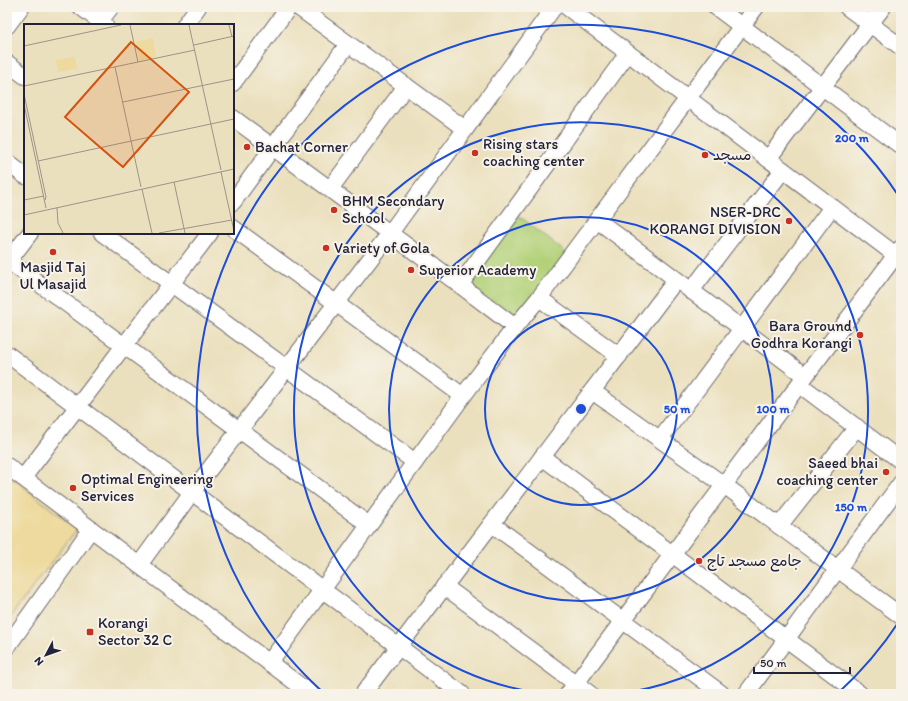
<svg xmlns="http://www.w3.org/2000/svg" width="908" height="701" font-family="Itim,'Playpen Sans Arabic',sans-serif">
<style>
.green{fill:#b2d178;stroke:#6a7a5a}
.sand{fill:#eeda9e;stroke:#887e6c}
.lines{fill:none;stroke-linecap:round;stroke-linejoin:round}
.minor-casing{stroke:#686468;stroke-width:18}
.minor{stroke:#fff;stroke-width:16}
.ring{fill:none;stroke:#1d4ed8;stroke-width:2}
.poi-dot{fill:#c8321e;stroke:#f7f3e8;stroke-width:1.5}
.labels{text-anchor:middle;stroke-width:4;stroke-linejoin:round;paint-order:stroke}
.poi-label{font-size:15px;fill:#22223b;stroke:#f7f3e8;text-anchor:start}
.inset-road{fill:none;stroke:#9b9489;stroke-width:1}
.view{fill:#d45411;fill-opacity:0.15;stroke:#d45411;stroke-width:2}
.inset-edge{fill:none;stroke:#22223b;stroke-width:2}
.centre{fill:#1d4ed8;stroke:#f7f3e8;stroke-width:2}
.ring-label{font-size:12px;text-anchor:middle;font-weight:bold;fill:#1d4ed8;stroke:#f7f3e8;stroke-width:4;stroke-linejoin:round;paint-order:stroke}
</style>
<rect width="100%" height="100%" fill="#f7f3e8"/>
<filter id="ink" filterUnits="userSpaceOnUse"><feTurbulence type="fractalNoise" baseFrequency=".025" numOctaves="2"/><feDisplacementMap in="SourceGraphic" scale="8" xChannelSelector="R" yChannelSelector="G"/><feConvolveMatrix kernelMatrix="1 2 1 2 8 2 1 2 1" color-interpolation-filters="sRGB"/></filter>
<filter id="wash" filterUnits="userSpaceOnUse"><feTurbulence type="fractalNoise" baseFrequency=".012" numOctaves="4" result="noise"/><feDisplacementMap in="SourceGraphic" scale="16" xChannelSelector="R" yChannelSelector="G"/><feGaussianBlur stdDeviation="0.9" result="paint"/><feColorMatrix in="noise" values="0 0 0 0 0 0 0 0 0 0 0 0 0 0 0 0 0 1.4 0 .05"/><feComposite in="paint" operator="in"/></filter>
<g filter="url(#wash)">
<rect width="100%" height="100%" fill="#ebe0bd"/>
<path class="green" d="M514,212L570,256L515,327L460,285Z"/>
<path class="sand" d="M7,474L77,529L7,621Z"/>
</g>
<g filter="url(#ink)">
<g class="lines">
<g class="minor-casing">
<g id="minor">
<path d="M81,7L105,25"/>
<path d="M298,7L465,129"/>
<path d="M567,7L901,259"/>
<path d="M716,7L901,146"/>
<path d="M847,7L901,47"/>
<path d="M100,21L111,7"/>
<path d="M185,25L198,7"/>
<path d="M7,26L21,7"/>
<path d="M7,63L25,76"/>
<path d="M233,83L289,7"/>
<path d="M233,118L460,285L515,327"/>
<path d="M768,159L883,7"/>
<path d="M7,162L25,176"/>
<path d="M330,189L406,86"/>
<path d="M233,202L348,44"/>
<path d="M597,220L805,376"/>
<path d="M233,228L463,396"/>
<path d="M102,233L415,462"/>
<path d="M7,260L369,525"/>
<path d="M7,263L30,233"/>
<path d="M460,285L628,53"/>
<path d="M691,291L783,170"/>
<path d="M539,298L619,356"/>
<path d="M7,354L462,694"/>
<path d="M799,384L901,461"/>
<path d="M592,391L724,485L901,616"/>
<path d="M660,439L832,207"/>
<path d="M542,457L860,694"/>
<path d="M7,466L311,694"/>
<path d="M23,478L210,233"/>
<path d="M492,524L722,694"/>
<path d="M779,526L857,427"/>
<path d="M139,565L192,492L390,233L554,7"/>
<path d="M444,586L590,694"/>
<path d="M7,647L91,529"/>
<path d="M269,663L463,396L515,327L539,298L597,220L756,7"/>
<path d="M363,694L676,280"/>
<path d="M568,694L901,248"/>
<path d="M746,694L901,483"/>
</g>
</g>
<use href="#minor" class="minor"/>
</g>
</g>
<g class="ring">
<circle cx="581" cy="409" r="96"/>
<circle cx="581" cy="409" r="192"/>
<path d="M546 694A287 287 0 1 1 616 694"/>
<path d="M900 620A383 383 0 0 1 837 694M325 694A383 383 0 1 1 900 198"/>
</g>
<g class="poi-dot">
<circle cx="247" cy="147" r="4"/>
<circle cx="475" cy="153" r="4"/>
<circle cx="705" cy="155" r="4"/>
<circle cx="334" cy="210" r="4"/>
<circle cx="789" cy="221" r="4"/>
<circle cx="326" cy="248" r="4"/>
<circle cx="53" cy="252" r="4"/>
<circle cx="411" cy="270" r="4"/>
<circle cx="860" cy="335" r="4"/>
<circle cx="886" cy="472" r="4"/>
<circle cx="73" cy="488" r="4"/>
<circle cx="699" cy="561" r="4"/>
<rect x="86" y="628" width="8" height="8" rx="2"/>
</g>
<g class="labels">
<g class="poi-label">
<text x="483" y="149">Rising stars<tspan x="483" dy="17">coaching center</tspan></text>
<text x="255" y="152">Bachat Corner</text>
<text x="713" y="160">مسجد</text>
<text x="342" y="206">BHM Secondary<tspan x="342" dy="17">School</tspan></text>
<text x="781" y="217" text-anchor="end">NSER-DRC<tspan x="781" dy="17">KORANGI DIVISION</tspan></text>
<text x="334" y="253">Variety of Gola</text>
<text x="53" y="272" text-anchor="middle">Masjid Taj<tspan x="53" dy="17">Ul Masajid</tspan></text>
<text x="419" y="275">Superior Academy</text>
<text x="852" y="331" text-anchor="end">Bara Ground<tspan x="852" dy="17">Godhra Korangi</tspan></text>
<text x="878" y="468" text-anchor="end">Saeed bhai<tspan x="878" dy="17">coaching center</tspan></text>
<text x="81" y="484">Optimal Engineering<tspan x="81" dy="17">Services</tspan></text>
<text x="707" y="566">جامع مسجد تاج</text>
<text x="98" y="628">Korangi<tspan x="98" dy="17">Sector 32 C</tspan></text>
</g>
</g>
<g transform="translate(24 24)">
<rect width="210" height="210" fill="#ebe0bd"/>
<path d="M129,14L132,33L116,37L112,18ZM48,33L51,34L53,44L34,48L32,36Z" fill="#eeda9e"/>
<path class="inset-road" d="M106,1L114,38M165,1L197,146M205,1L208,13M170,21L210,12M0,22L97,1M91,43L117,163M0,62L171,26M0,70L22,173L21,176M99,78L210,55M0,80L22,184M14,137L210,95M197,148L210,207M150,158L161,209M118,165L128,209M0,176L20,172M33,184L34,199L39,209M0,191L210,145M135,209L208,196"/>
<path class="view" d="M107,18L165,68L99,143L41,93Z"/>
<rect width="210" height="210" class="inset-edge"/>
</g>
<circle cx="581" cy="409" r="6" class="centre"/>
<g class="ring-label">
<text x="852" y="142">200 m</text>
<text x="677" y="413">50 m</text>
<text x="773" y="413">100 m</text>
<text x="851" y="511">150 m</text>
</g>
<rect width="908" height="701" fill="none" stroke="#f7f3e8" stroke-width="24"/>
<g transform="translate(46 655) rotate(229)" stroke="#f7f3e8" stroke-width="3" paint-order="stroke">
<path d="M0-3L7 15L0 10L-7 15Z" fill="#22223b"/>
<text y="-6" font-size="11" font-weight="bold" text-anchor="middle" fill="#22223b">N</text>
</g>
<path d="M754 667v6h96v-6" fill="none" stroke="#22223b" stroke-width="2"/>
<text x="760" y="667" font-size="12" fill="#22223b" stroke="#f7f3e8" stroke-width="3" paint-order="stroke">50 m</text>
</svg>
